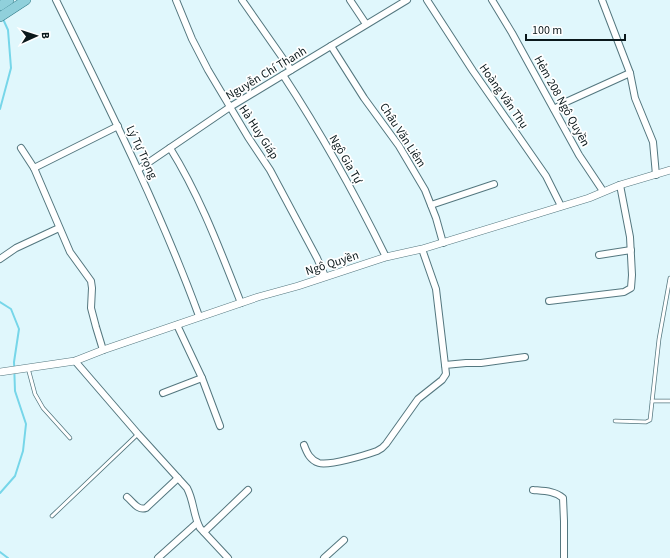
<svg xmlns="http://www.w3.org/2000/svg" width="670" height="558" font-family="'Source Sans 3',sans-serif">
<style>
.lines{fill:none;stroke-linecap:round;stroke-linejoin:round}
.stream{stroke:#76d6e9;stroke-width:2}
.service-casing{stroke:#54777f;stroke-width:4.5}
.minor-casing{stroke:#54777f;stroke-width:8}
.tertiary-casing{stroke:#54777f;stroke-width:8}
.primary-casing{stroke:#317b88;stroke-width:10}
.service{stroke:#fff;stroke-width:3}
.minor{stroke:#fff;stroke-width:6}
.tertiary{stroke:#fff;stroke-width:7}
.primary{stroke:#90d0db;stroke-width:9}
.labels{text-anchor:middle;stroke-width:3.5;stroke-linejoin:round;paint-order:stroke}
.street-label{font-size:12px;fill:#0a181b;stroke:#fff}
</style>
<rect width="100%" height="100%" fill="#e0f7fc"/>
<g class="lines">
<g class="stream">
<path d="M0,109L11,68L8,30L3,19"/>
<path d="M0,302L11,309L19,329L14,362L15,391L26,424L23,451L15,476L0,493"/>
<path d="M0,552L8,558"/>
</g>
<g class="service-casing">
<g id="service">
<path d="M28,368L35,394L43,408L70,438"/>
<path d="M652,401H670"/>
<path d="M615,421L646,422L650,420L659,339L670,278"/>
<path d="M52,516L138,434"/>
</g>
</g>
<g class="minor-casing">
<g id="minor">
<path d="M56,0C107,104 159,207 199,316"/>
<path d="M176,0L192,39L208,70L248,137L270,170L317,258L325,276"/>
<path d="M242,0L291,70"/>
<path d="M350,0L366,24"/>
<path d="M427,0L473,71L546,176L561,206"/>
<path d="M492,0L512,33L579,155L603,191"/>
<path d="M602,0L630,73L635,98L653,142L656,175"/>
<path d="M331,46L364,98L399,146L425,190L436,218L443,243"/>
<path d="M283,75C321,133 355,194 386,257"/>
<path d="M554,109L566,102L630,73"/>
<path d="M21,148L34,168"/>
<path d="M170,148C200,196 220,250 241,303"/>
<path d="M139,169L230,107L407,0"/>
<path d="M431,205L494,184"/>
<path d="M422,249L436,289L445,365"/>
<path d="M599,255L631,250"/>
<path d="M0,259L16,248L59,228"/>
<path d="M549,301L624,292L631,288L632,275L630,237L620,185"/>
<path d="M177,325L202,378L220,426"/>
<path d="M103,350L96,327L91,308L92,288L91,281L70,252L34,168L118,126"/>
<path d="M75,361L138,434L187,488C194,501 193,515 200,528L228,558"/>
<path d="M163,393L202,378"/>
<path d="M304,445C307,453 310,460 319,463C329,466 366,455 377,451L382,448L386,444L418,399L442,380L446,374L445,365L466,363H481L525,357"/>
<path d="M533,490C544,491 555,491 563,498L564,521V558"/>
<path d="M127,497C133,502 138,511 146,508L178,478"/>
<path d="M204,532L248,490"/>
<path d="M158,558L197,523"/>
<path d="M324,558L344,540"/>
</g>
</g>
<g class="tertiary-casing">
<path id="tertiary" d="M0,372L75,361L103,350L258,297L298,286L386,257L422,249L540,213L589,198L620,185L670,170"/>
</g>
<g class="primary-casing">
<g id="primary">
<path d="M0,6L9,0"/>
<path d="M0,17L26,0"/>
</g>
</g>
<use href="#service" class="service"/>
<use href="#minor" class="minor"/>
<use href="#tertiary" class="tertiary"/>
<use href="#primary" class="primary"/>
</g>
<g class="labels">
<g class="street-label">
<text transform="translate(266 73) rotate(-31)" y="4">Nguyễn Chí Thanh</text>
<text transform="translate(504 96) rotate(55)" y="4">Hoàng Văn Thụ</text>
<text transform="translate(562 101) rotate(61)" y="4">Hẻm 208 Ngô Quyền</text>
<text transform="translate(259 132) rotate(57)" y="4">Hà Huy Giáp</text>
<text transform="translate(403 135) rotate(57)" y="4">Châu Văn Liêm</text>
<text transform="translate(142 152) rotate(65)" y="4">Lý Tự Trọng</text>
<text transform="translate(346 159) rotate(60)" y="4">Ngô Gia Tự</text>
<text transform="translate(332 263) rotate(-18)" y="4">Ngô Quyền</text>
</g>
</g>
<g transform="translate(36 36) rotate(87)" stroke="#ffffff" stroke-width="3" paint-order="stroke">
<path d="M0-3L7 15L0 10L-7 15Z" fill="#0a181b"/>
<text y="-6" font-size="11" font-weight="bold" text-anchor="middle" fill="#0a181b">B</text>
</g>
<path d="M526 34v6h99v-6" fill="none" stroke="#0a181b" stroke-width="2"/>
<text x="532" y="34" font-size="12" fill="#0a181b" stroke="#ffffff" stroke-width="3" paint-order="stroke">100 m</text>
</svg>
